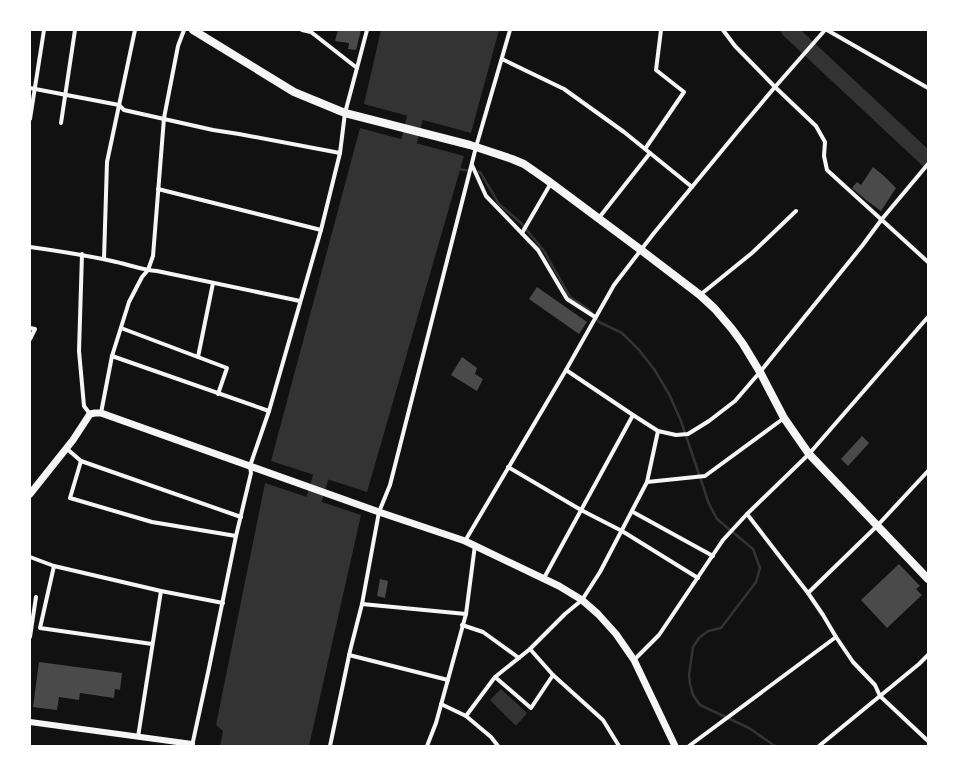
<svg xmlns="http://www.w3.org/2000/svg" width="958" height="776" font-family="'PT Sans Narrow',sans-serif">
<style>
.water{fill:#333}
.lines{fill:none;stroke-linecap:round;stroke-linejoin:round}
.stream{stroke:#333;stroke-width:2.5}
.river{stroke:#333;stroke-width:16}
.building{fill:#4a4a4a}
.minor{stroke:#f5f5f5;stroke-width:4}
.tertiary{stroke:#f5f5f5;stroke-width:6}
.secondary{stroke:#f5f5f5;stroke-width:7}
.primary{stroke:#f5f5f5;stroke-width:8}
</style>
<rect width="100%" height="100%" fill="#111"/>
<g class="water">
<path d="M381,30H499L471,133L364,104Z"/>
<path d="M360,128L464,156L367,492L271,461Z"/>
<path d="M265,483L361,515L309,746H220L223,731L216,725Z"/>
<path d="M501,689L527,713L516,726L490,700Z"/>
</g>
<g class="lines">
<g class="stream">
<path d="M458,169L471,171"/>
<path d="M476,172H480L499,204L521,223L544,251L570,297L588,309L592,313"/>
<path d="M595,317L599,322L622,333L639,350L654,369L669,394L681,421L709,504L717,519L753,549L760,568L756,582L721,628L708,631L699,638L693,647L689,675L690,684L693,695L700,705L749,728L775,746"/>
</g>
<g class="river">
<path d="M789,30L928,160"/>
<path d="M404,161L420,98"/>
<path d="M308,520L327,456"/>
</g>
</g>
<g class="building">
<path d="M338,30H361L356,50L348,49L349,43L335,41Z"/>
<path d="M873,167L884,176L896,188L881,211L866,200L852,188L857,182L861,185Z"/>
<path d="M537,287L587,322L579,334L529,299Z"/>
<path d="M462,357L477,368L475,374L483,379L477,391L451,375Z"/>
<path d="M862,436L869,443L848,466L841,459Z"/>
<path d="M899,564L920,586L916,589L922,595L887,628L861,600Z"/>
<path d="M380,579L388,581L385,598L377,596Z"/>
<path d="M39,662L122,673L120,690L115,689L114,698L80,693L79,700L59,697L57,710L33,707Z"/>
</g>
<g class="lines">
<g class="minor">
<path d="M723,30L735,46L775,87L816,126L825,142L824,156L827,170L928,262"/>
<path d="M827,30L928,88"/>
<path d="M502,59L564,89L624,132L692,187"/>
<path d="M357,68L367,30"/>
<path d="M30,88L119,105L124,110L213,130L239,134L340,153"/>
<path d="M30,119L44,30"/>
<path d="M61,123L75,30"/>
<path d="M645,149L684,92L656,70L661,30"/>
<path d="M472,165L486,196L538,250L567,299L595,317"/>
<path d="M158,189L321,230"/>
<path d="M598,219L650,153"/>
<path d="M522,233L551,183"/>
<path d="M30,247C58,251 85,255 112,261C127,264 142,270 157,271L300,301"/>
<path d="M82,254L79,351L84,406L90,414"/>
<path d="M104,259L107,162L135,30"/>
<path d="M700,295L752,253L796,211"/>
<path d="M30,328L35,329L30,339"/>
<path d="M121,328L227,368L218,394"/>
<path d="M112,356L269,411"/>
<path d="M198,357L213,283"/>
<path d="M566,370L633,415L658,431L676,435L688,434L709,421L735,401L760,372L862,246L882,219L928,164"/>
<path d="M101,413L112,356L129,302L142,277L148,270L153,256L164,118L178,46L184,30"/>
<path d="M66,448L81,461L70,498L152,522L236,536"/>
<path d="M81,461L241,517"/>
<path d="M508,467L581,510L622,531L698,578"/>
<path d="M647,482L705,476L784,418"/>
<path d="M633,512L713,556"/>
<path d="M747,514L808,593L823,615L836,637L853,662L875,685L880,696L928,741"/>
<path d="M465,541L566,370L614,285L654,233L743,125L775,87L825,30"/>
<path d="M30,557L54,566L161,591L223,603"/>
<path d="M54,566L40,628L152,644"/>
<path d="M544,578L633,415"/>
<path d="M808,593L877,526L928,471"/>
<path d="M362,604L466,614"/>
<path d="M462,625L483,632L519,658"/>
<path d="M30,637L36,597"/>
<path d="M530,649L553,675"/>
<path d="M349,655L448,680"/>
<path d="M634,660L659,635L723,540L747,514L809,454L928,317"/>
<path d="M495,677L531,708L553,675L603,720L619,746"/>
<path d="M441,704L466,716L495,677L530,649L565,614L582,600L600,572L647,482L658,431"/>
<path d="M466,716L491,737L498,746"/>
<path d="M138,737L161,591"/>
<path d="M192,746L209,668L236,536L251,473L250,466L269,411L321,230L340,153L345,113L357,68L311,32L302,30"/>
<path d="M330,746L350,651L362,604L379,512L390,485L476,147L510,30"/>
<path d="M427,746L436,723L466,614L475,545"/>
<path d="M689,746L836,637"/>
<path d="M819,746L919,664L928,655"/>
</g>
<path class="tertiary" d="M30,722L192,744"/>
<path class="secondary" d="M30,494L73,440L90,414L95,413H101L379,512L465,541L559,586L582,600L598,614L616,634L634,660L675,746"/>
<path class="primary" d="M193,30L294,92L345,113L470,145L512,159L524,164L547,180L641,250L700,295L715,309L732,329L743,344L760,372L784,418L809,454L928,579"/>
</g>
<rect width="958" height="776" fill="none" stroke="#ffffff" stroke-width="62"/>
</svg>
